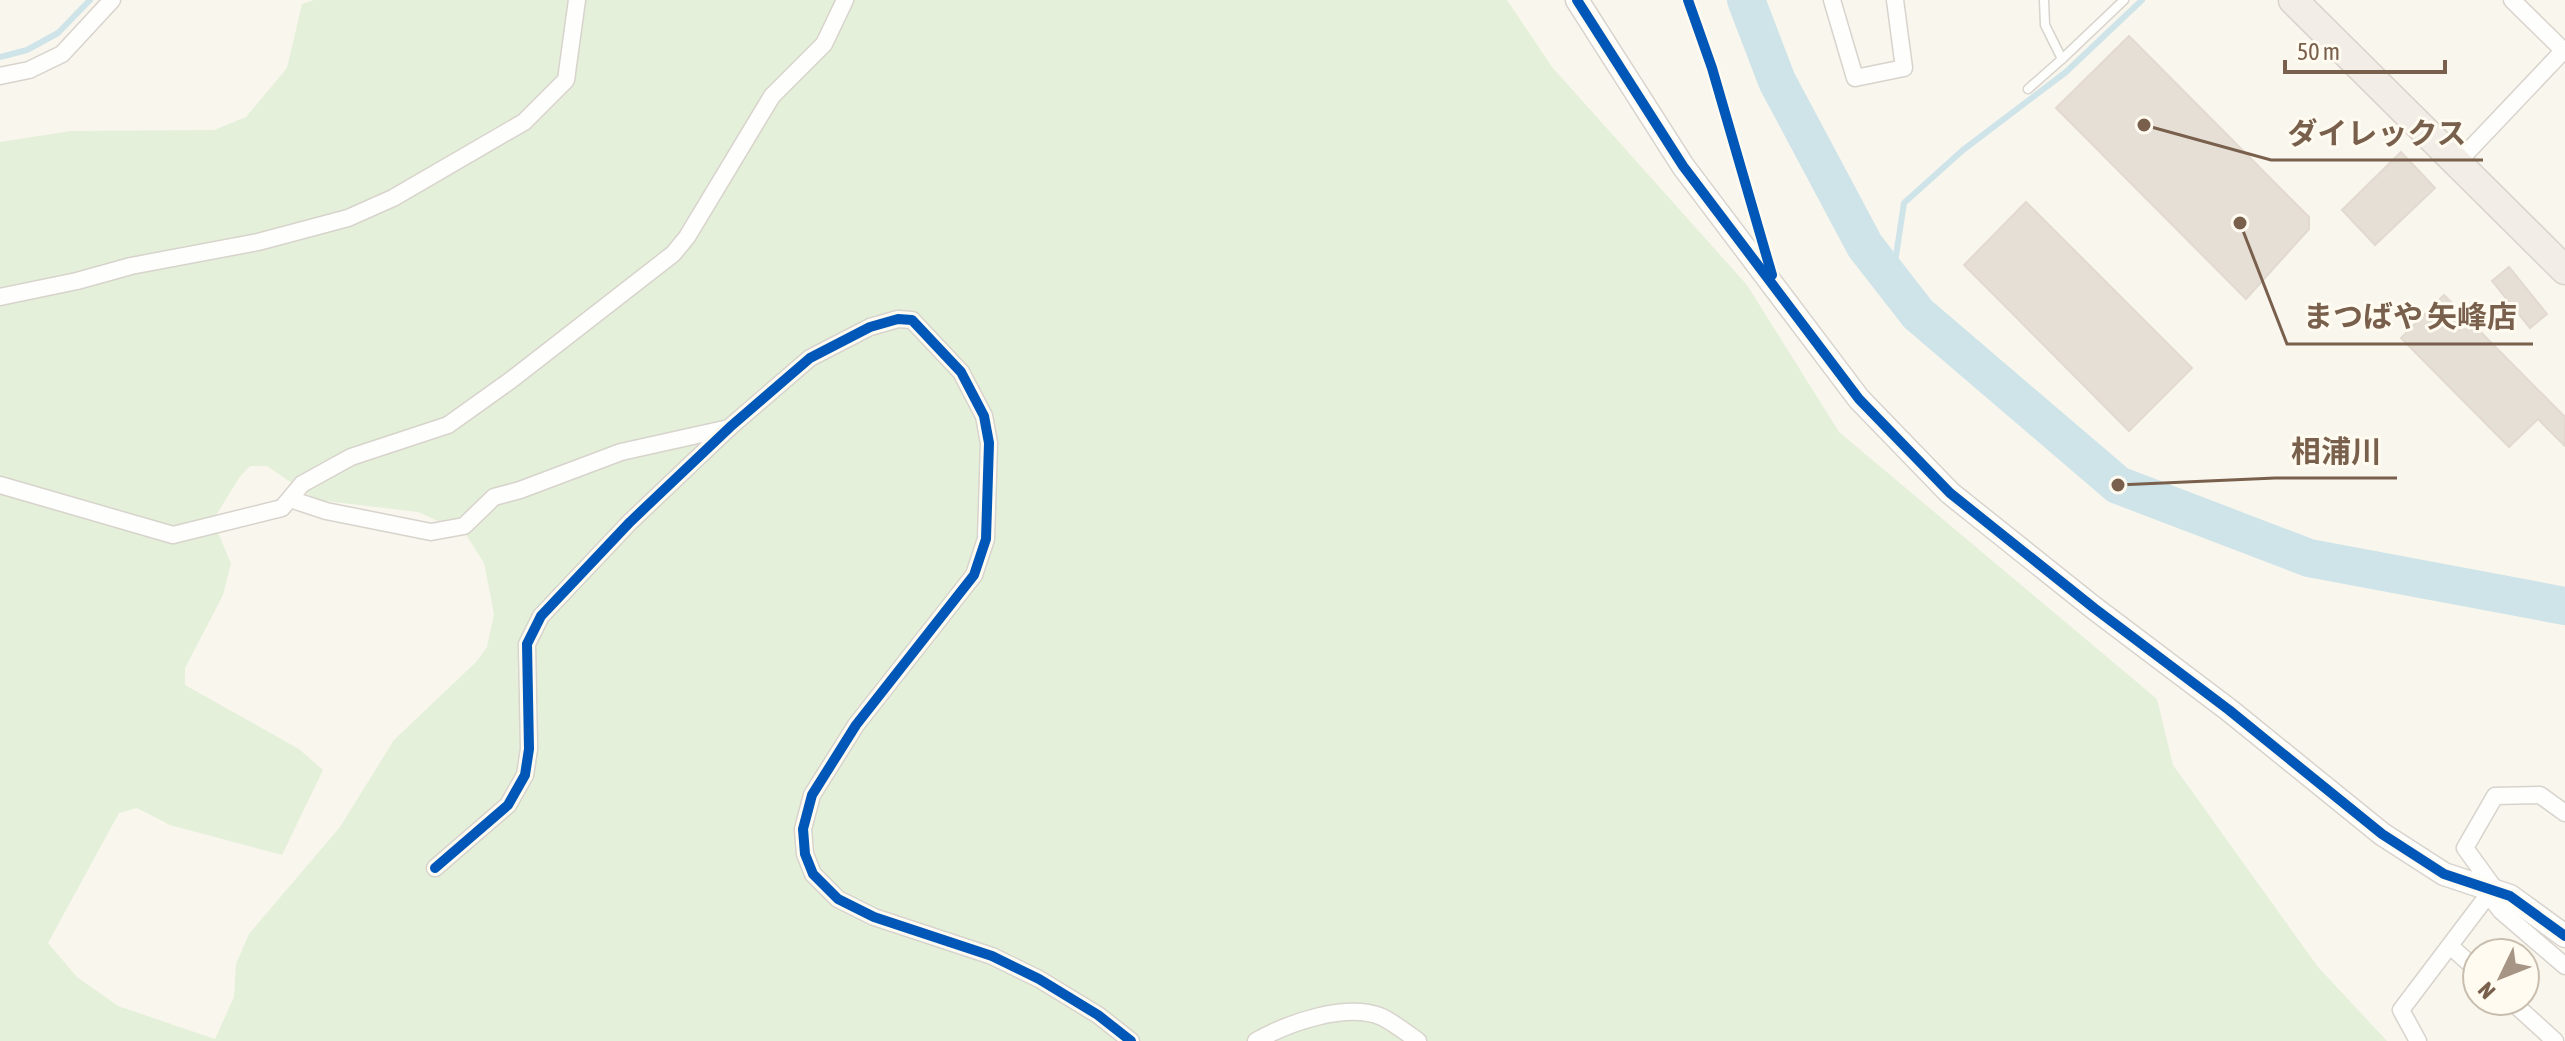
<svg xmlns="http://www.w3.org/2000/svg" width="2565" height="1041" font-family="'Asap Condensed','Noto Sans JP',sans-serif">
<style>
.green{fill:#e4f0d9;fill-rule:evenodd}
.lines{fill:none;stroke-linecap:round;stroke-linejoin:round}
.stream{stroke:#cfe4e9;stroke-width:6}
.river{stroke:#cfe4e9;stroke-width:38}
.building{fill:#e6dfd5;stroke:#e2dad0;stroke-width:2}
.service-casing{stroke:#d8d3cc;stroke-width:11}
.minor-casing{stroke:#d8d3cc;stroke-width:19}
.tertiary-casing{stroke:#d8d3cc;stroke-width:25}
.trunk-casing{stroke:#dad3cb;stroke-width:31}
.service{stroke:#fefefc;stroke-width:8}
.minor{stroke:#fefefc;stroke-width:16}
.tertiary{stroke:#fefefc;stroke-width:22}
.trunk{stroke:#f2ede6;stroke-width:28}
.cycleway-casing{stroke:#fffbf0;stroke-width:15}
.cycleway{stroke:#0057b8;stroke-width:10}
.leader{fill:none;stroke:#79604c;stroke-width:3}
.callout-dot{fill:#79604c;stroke:#fffbf0;stroke-width:3}
.callout-label{font-size:30px;text-anchor:middle;font-weight:bold;fill:#79604c;stroke:#fffbf0;stroke-width:6;stroke-linejoin:round;paint-order:stroke}
</style>
<rect width="100%" height="100%" fill="#f9f6ee"/>
<path class="green" d="M314,0H1507L1552,67L1747,285L1839,432L2157,699L2173,765L2318,967L2387,1041H0V142L71,131L214,130L246,117L287,68L302,4ZM250,466H267L317,500L418,512L465,533L484,563L494,614L487,647L477,661L394,740L340,827L249,934L236,964L234,997L215,1039L118,1006L77,977L48,943L119,813L137,808L170,825L282,855L323,770L299,749L185,685V668L223,595L231,564L213,520L239,478Z"/>
<g class="lines">
<g class="stream">
<path d="M0,57L27,50L58,33L90,0"/>
<path d="M1892,282L1904,203L1963,150L2066,72L2142,0"/>
</g>
<path class="river" d="M1746,0L1777,81L1865,246L1918,314L2118,485L2309,558L2565,606"/>
</g>
<g class="building">
<path d="M2129,36L2309,217V229L2246,299L2056,108Z"/>
<path d="M2401,152L2435,188L2375,245L2342,210Z"/>
<path d="M2026,202L2192,368L2129,431L1964,265Z"/>
<path d="M2509,267L2547,314L2530,328L2492,281Z"/>
<path d="M2444,295L2565,417V446L2538,419L2509,447L2401,338Z"/>
</g>
<g class="lines">
<g class="service-casing">
<g id="service">
<path d="M2062,59L2124,0"/>
<path d="M2028,89L2062,59L2045,25L2044,0"/>
</g>
</g>
<g class="minor-casing">
<g id="minor">
<path d="M1832,0L1855,78L1904,68L1895,0"/>
<path d="M2512,0L2565,52"/>
<path d="M0,76L29,70L62,54L112,0"/>
<path d="M2456,164L2565,49"/>
<path d="M0,297L77,281L131,266L258,242L348,218L393,198L524,122L566,80L577,0"/>
<path d="M0,485L173,535L282,508L302,484L351,457L448,425L511,380L673,254L687,237L772,96L824,44L845,0"/>
<path d="M290,499L326,511L431,532L464,526L494,497L520,490L621,452L729,428"/>
<path d="M435,868L508,805L525,775L529,749L527,644L541,616L630,522L730,427L810,358L870,327L898,319L912,320L961,372L984,416L989,443L986,539L974,575L856,725L812,795L803,829L805,854L813,874L838,899L874,917L992,956L1039,979L1098,1015L1131,1041"/>
<path d="M2483,888L2501,911L2565,966"/>
<path d="M2497,892L2465,848L2495,796L2540,795L2565,813"/>
<path d="M2450,946L2477,970"/>
<path d="M2511,1001L2555,1041"/>
<path d="M1256,1041C1288,1023 1346,1002 1382,1017C1394,1023 1407,1033 1418,1041"/>
<path d="M2418,1041L2401,1010L2488,895"/>
</g>
</g>
<g class="tertiary-casing">
<path id="tertiary" d="M1577,0L1683,166L1859,399L1950,493L2094,608L2229,710L2382,834L2444,874L2510,896L2565,936"/>
</g>
<g class="trunk-casing">
<path id="trunk" d="M2293,0L2565,270"/>
</g>
<use href="#service" class="service"/>
<use href="#minor" class="minor"/>
<use href="#tertiary" class="tertiary"/>
<use href="#trunk" class="trunk"/>
<g class="cycleway-casing">
<g id="cycleway">
<path d="M1577,0L1683,166L1859,399L1950,493L2094,608L2229,710L2382,834L2444,874L2510,896L2565,936"/>
<path d="M1688,0L1712,68L1772,275"/>
<path d="M435,868L508,805L525,775L529,749L527,644L541,616L630,522L730,427L810,358L870,327L898,319L912,320L961,372L984,416L989,443L986,539L974,575L856,725L812,795L803,829L805,854L813,874L838,899L874,917L992,956L1039,979L1098,1015L1131,1041"/>
</g>
</g>
<use href="#cycleway" class="cycleway"/>
</g>
<path class="leader" d="M2144 125L2271 160H2483M2240 223L2287 344H2533M2118 485L2275 478H2397"/>
<g class="callout-dot">
<circle cx="2144" cy="125" r="8"/>
<circle cx="2240" cy="223" r="8"/>
<circle cx="2118" cy="485" r="8"/>
</g>
<g class="callout-label">
<text x="2377" y="144">ダイレックス</text>
<text x="2410" y="327">まつばや 矢峰店</text>
<text x="2336" y="462">相浦川</text>
</g>
<g transform="translate(2501 977) rotate(227)"><circle r="38" fill="#fffbf0" stroke="#c9bdae" stroke-width="2"/>
<path d="M0-6L14 30L0 20L-14 30Z" fill="#a69485"/>
<text y="-12" font-size="22" font-weight="bold" text-anchor="middle" fill="#79604c">N</text>
</g>
<path d="M2285 60v12h160v-12" fill="none" stroke="#79604c" stroke-width="4"/>
<text x="2297" y="60" font-size="24" fill="#79604c" stroke="#fffbf0" stroke-width="6" paint-order="stroke">50 m</text>
</svg>
